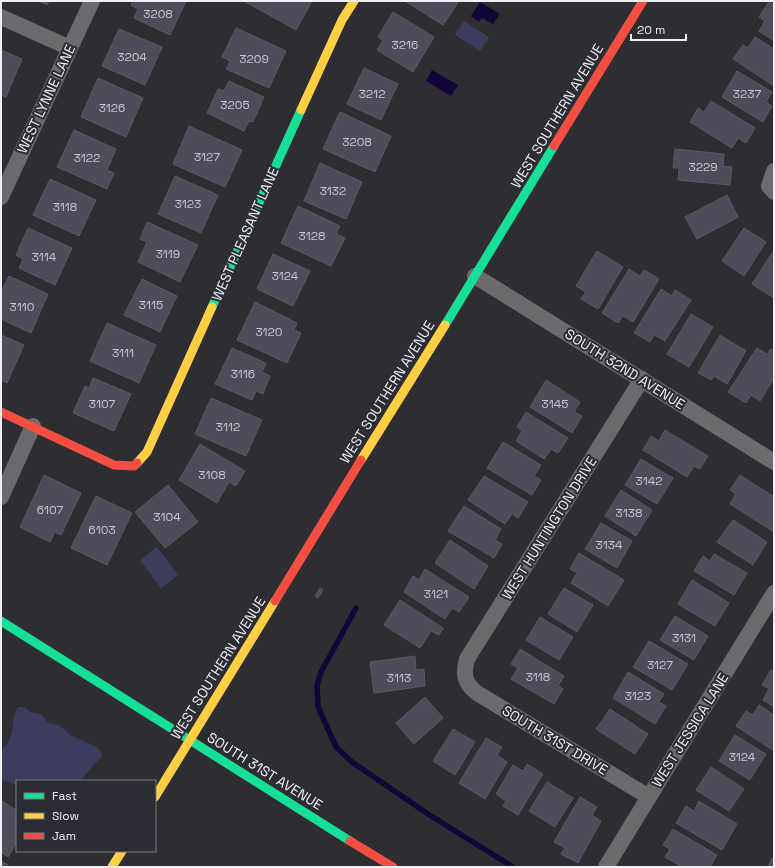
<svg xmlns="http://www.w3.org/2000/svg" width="775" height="868" font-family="'Space Grotesk',sans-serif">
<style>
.green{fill:#3c3c5f}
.water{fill:#120638}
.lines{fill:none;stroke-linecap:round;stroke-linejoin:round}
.stream{stroke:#120638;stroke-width:5.5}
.building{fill:#4d4d5a;stroke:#5a5a5d}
.street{stroke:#6b6b6d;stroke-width:16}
.fast{stroke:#16e098;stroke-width:9}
.slow{stroke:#ffcf43;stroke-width:9}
.jam{stroke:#f24e42;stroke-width:9}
.labels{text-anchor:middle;stroke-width:4;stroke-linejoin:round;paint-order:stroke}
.number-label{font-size:12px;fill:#c6c7ce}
.street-label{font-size:14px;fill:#eff0f5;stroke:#2c2c34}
</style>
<rect width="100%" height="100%" fill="#2e2e32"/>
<g class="green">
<path d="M464,21L489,37L480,51L455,35Z"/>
<path d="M157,547L178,575L161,588L140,560Z"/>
<path d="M19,707H24L30,712L41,714L48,723L60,726L72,736L95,746L102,753V756L80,781H17V785L1,780V750C18,738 9,715 19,707Z"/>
</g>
<g class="water">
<path d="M480,2L500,14L493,24L482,18L479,22L471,16Z"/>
<path d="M432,70L458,85L451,96L426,81Z"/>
</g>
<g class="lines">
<path class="stream" d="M356,608L321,672L317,685L318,707L336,747L352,762L428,814L513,867"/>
</g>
<g class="building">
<path d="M39,1H49L47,5Z"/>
<path d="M133,1H186L170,35L134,18L138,9L131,5Z"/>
<path d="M244,1H312L296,30Z"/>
<path d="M405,1H459L443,25Z"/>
<path d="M769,2L774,5V41L759,31L765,21L759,17Z"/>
<path d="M393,12L434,37L413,72L377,50L383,41L378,37Z"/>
<path d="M236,28L286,51L269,88L226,69L230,61L222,57Z"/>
<path d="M119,29L162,47L145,85L102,66Z"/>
<path d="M755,37L774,49V86L733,59L743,45L748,48Z"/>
<path d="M1,50L22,59L6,97L1,95Z"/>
<path d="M364,68L398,84L381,120L347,104Z"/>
<path d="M737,71L772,92L766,102L772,106L763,122L722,97Z"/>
<path d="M98,78L143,98L126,137L81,117Z"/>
<path d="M229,81L264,97L253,122L249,121L244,131L207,113L218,89L224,91Z"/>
<path d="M711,101L755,128L746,143L738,138L732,148L690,122L698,108L704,112Z"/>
<path d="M340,112L391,136L375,172L323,149Z"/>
<path d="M189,126L242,150L225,187L173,164Z"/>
<path d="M74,130L116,149L107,170L114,173L107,189L57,167Z"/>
<path d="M675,149L724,154L723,166L732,167L730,185L678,180L679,168H673Z"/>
<path d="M320,163L362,182L346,219L304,201Z"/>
<path d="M175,176L218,195L201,233L158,214Z"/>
<path d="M50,179L96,200L79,236L33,215Z"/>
<path d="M727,195L738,217L697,239L685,217Z"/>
<path d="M298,206L340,226L336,234L345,238L331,266L281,243Z"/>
<path d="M147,222L198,245L180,282L138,262L147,242L140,239Z"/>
<path d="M28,228L72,248L55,285L19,268L23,259L16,255Z"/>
<path d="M744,228L766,242L744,276L722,261Z"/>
<path d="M774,250V298L752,284Z"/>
<path d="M597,251L623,267L598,309L581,299L586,292L576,286Z"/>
<path d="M273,254L310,271L293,306L257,289Z"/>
<path d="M629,269L640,276L644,270L659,279L633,322L623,316L618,323L602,313Z"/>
<path d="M9,276L48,294L31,333L1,319V293Z"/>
<path d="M142,279L177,296L160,332L124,315Z"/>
<path d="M661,289L672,296L675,290L691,300L665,341L654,335L650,342L634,333Z"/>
<path d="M255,302L297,323L294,330L301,333L287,363L237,340Z"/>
<path d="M691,314L713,327L689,367L667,354Z"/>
<path d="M107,323L156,345L139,383L90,361Z"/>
<path d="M1,335L24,345L7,383L1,380Z"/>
<path d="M720,335L746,351L727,384L714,376L711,380L698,373Z"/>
<path d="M232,348L266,363L262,372L270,376L263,394L256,391L252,400L215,384Z"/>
<path d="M757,348L767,354L771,349L774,351V378L760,401L751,395L746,403L728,392Z"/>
<path d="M93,378L131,394L114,431L73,413L85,386L89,388Z"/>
<path d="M546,380L580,402L574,412L582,416L572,433L530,407Z"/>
<path d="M211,398L262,420L246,456L195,434Z"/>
<path d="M526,412L568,438L558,453L551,449L544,459L516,441L522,431L517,427Z"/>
<path d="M665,430L708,456L700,469L694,466L687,477L643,450L651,436L659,441Z"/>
<path d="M503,442L541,465L534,476L541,480L532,495L487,468Z"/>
<path d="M200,444L245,471L236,486L229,482L217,503L179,480Z"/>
<path d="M641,459L673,478L657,504L625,485Z"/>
<path d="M44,475L81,493L61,535L55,532L50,542L20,527Z"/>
<path d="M740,475L774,497V532L730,504L736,494L730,490Z"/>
<path d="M484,476L528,502L518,518L512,514L505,524L468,500Z"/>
<path d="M168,485L198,522L165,548L135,512Z"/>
<path d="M621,490L652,510L636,536L605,516Z"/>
<path d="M96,496L132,513L107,565L71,548Z"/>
<path d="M464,506L501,529L495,540L502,544L494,558L448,531Z"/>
<path d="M733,520L767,542L753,565L717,542Z"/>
<path d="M601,523L632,541L617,568L585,549Z"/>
<path d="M450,540L488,566L474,589L435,563Z"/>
<path d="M579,553L624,580L608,606L571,583L577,573L570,569Z"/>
<path d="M714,554L747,573L734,595L694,571L703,556L710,561Z"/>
<path d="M425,569L469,597L459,612L452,608L445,619L404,592L413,576L419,580Z"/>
<path d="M692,580L729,603L715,626L678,604Z"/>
<path d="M320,588L323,590L318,598L315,596Z"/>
<path d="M564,588L593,605L577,632L548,614Z"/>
<path d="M400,600L443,628L439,635L431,631L420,648L384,625Z"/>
<path d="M675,616L708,636L694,660L660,640Z"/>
<path d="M540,617L573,637L559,660L526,640Z"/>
<path d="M649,641L688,664L672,690L633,667Z"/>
<path d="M520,649L564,676L558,686L563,689L554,704L511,679L518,668L511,664Z"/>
<path d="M415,656L416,670L424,669L425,686L374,693L370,662Z"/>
<path d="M771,670L774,671V707L763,700L769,689L762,685Z"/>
<path d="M628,672L664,694L659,702L666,706L655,724L613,698Z"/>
<path d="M425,697L443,718L414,744L396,723Z"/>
<path d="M759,705L774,715V751L736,726L746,711L753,715Z"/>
<path d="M610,709L648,734L635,754L596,729Z"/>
<path d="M453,729L475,742L455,775L433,761Z"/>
<path d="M735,735L766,754L750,780L719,761Z"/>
<path d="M486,738L502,747L497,755L507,762L485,799L459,783Z"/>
<path d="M527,764L543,774L518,815L503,806L506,801L496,794L513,765L523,771Z"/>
<path d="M711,767L744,789L729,811L696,790Z"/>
<path d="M547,782L573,798L555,827L529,811Z"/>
<path d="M580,797L597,807L592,815L601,821L578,863L561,854L565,848L554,842Z"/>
<path d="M1,800L17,811V842L8,857L1,852Z"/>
<path d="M699,801L737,824L722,850L676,823L686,806L694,811Z"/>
<path d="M673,829L717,855L710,867H682L665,857L670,849L663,845Z"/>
<path d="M772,858H774V867H768Z"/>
<path d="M1,861L8,865L7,867H1Z"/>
</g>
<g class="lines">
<g class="street">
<path d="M1,17L70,48"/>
<path d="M774,171L769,186L774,192"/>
<path d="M1,197L92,1"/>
<path d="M475,276L774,462"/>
<path d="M642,379L467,659C463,674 464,683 477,693L649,797"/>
<path d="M1,497L33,426"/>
<path d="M606,867L774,593"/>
</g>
<g class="fast">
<path d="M212,307L301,110"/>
<path d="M445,325L554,146"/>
<path d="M1,621L350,841"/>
</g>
<g class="slow">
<path d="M301,110L342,20L354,1"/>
<path d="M361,460L445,325"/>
<path d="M137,463L147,452L212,307"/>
<path d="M155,797L275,601"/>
<path d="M112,867L122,851"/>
</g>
<g class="jam">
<path d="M554,146L643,1"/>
<path d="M1,412L114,465L134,466L137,463"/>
<path d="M275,601L361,460"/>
<path d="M350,841L393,867"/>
</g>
</g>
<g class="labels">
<g class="number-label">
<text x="158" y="18">3208</text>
<text x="405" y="49">3216</text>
<text x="132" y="61">3204</text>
<text x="254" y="63">3209</text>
<text x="372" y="98">3212</text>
<text x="747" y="98">3237</text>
<text x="235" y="109">3205</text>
<text x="112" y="112">3126</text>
<text x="357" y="146">3208</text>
<text x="207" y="161">3127</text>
<text x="87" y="162">3122</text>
<text x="703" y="171">3229</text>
<text x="333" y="195">3132</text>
<text x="188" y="208">3123</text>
<text x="65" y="211">3118</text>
<text x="312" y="240">3128</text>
<text x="168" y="258">3119</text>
<text x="44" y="261">3114</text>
<text x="285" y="280">3124</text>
<text x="151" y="309">3115</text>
<text x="22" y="311">3110</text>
<text x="269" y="336">3120</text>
<text x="123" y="357">3111</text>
<text x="243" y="378">3116</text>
<text x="102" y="408">3107</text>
<text x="555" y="408">3145</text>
<text x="228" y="431">3112</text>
<text x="212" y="479">3108</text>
<text x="649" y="485">3142</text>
<text x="50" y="514">6107</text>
<text x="629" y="517">3138</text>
<text x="167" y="521">3104</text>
<text x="102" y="534">6103</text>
<text x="609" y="549">3134</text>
<text x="436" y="598">3121</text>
<text x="684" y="642">3131</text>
<text x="660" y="669">3127</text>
<text x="538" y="681">3118</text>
<text x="399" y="682">3113</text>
<text x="638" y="700">3123</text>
<text x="742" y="761">3124</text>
</g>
<g class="street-label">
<text transform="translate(46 99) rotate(-65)" y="5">WEST LYNNE LANE</text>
<text transform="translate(557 116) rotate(-59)" y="5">WEST SOUTHERN AVENUE</text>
<text transform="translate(245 234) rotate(-66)" y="5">WEST PLEASANT LANE</text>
<text transform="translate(625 369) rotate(32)" y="5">SOUTH 32ND AVENUE</text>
<text transform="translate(387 392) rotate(-58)" y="5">WEST SOUTHERN AVENUE</text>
<text transform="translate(549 528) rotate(-58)" y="5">WEST HUNTINGTON DRIVE</text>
<text transform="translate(218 668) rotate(-58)" y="5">WEST SOUTHERN AVENUE</text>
<text transform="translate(690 730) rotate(-58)" y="5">WEST JESSICA LANE</text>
<text transform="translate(555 740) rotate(31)" y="5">SOUTH 31ST DRIVE</text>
<text transform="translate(265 771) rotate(32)" y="5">SOUTH 31ST AVENUE</text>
</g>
</g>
<rect width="775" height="868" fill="none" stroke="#eff0f5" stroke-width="4"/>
<rect x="16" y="780" width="140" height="72" fill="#2c2c34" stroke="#7a7a81"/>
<rect x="24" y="793" width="20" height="6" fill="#16e098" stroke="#7a7a81"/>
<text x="52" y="800" font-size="12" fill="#eff0f5">Fast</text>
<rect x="24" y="813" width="20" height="6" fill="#ffcf43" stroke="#7a7a81"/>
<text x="52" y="820" font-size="12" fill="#eff0f5">Slow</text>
<rect x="24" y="833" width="20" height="6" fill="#f24e42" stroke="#7a7a81"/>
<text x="52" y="840" font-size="12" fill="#eff0f5">Jam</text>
<path d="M631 34v6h55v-6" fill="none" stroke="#eff0f5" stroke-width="2"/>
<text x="637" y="34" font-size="12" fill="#eff0f5" stroke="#2c2c34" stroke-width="3" paint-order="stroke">20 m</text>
</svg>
